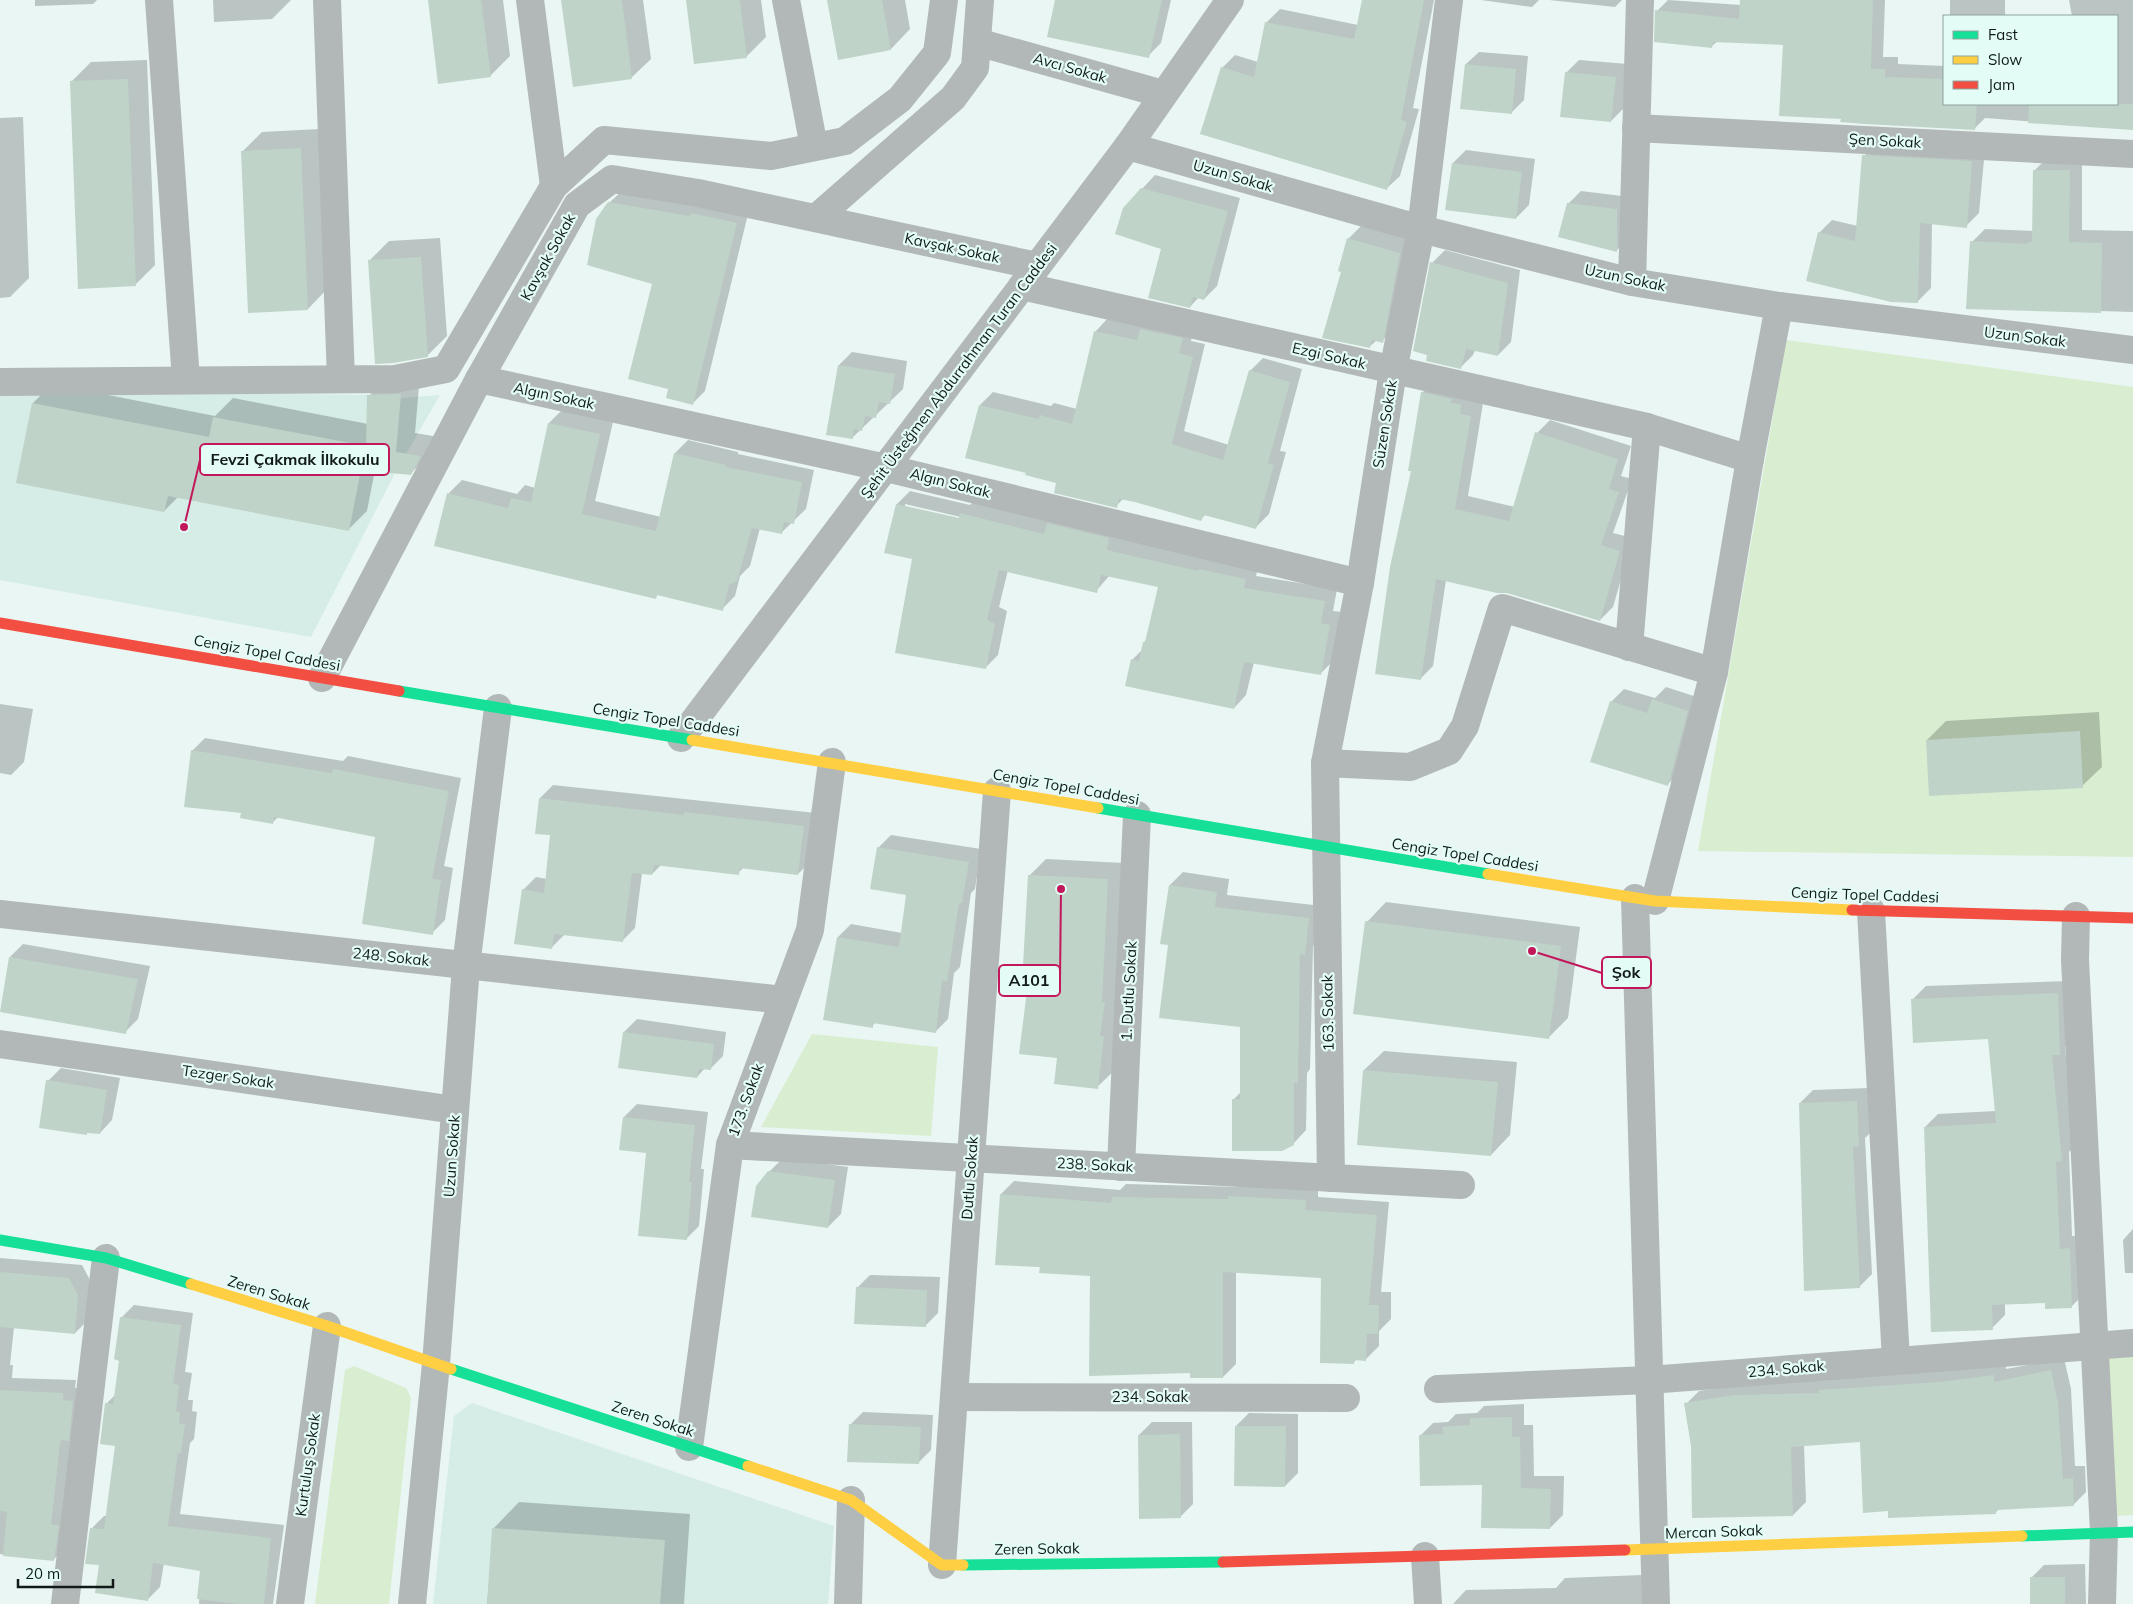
<svg xmlns="http://www.w3.org/2000/svg" width="2133" height="1604" font-family="Mulish,sans-serif">
<style>
.built{fill:#d5ece7}
.green{fill:#d9eed0}
.shadow{fill:#0003;fill-rule:evenodd}
.building{fill:#bfd3c8}
.lines{fill:none;stroke-linecap:round;stroke-linejoin:round}
.street{stroke:#b2b8b7;stroke-width:28}
.fast{stroke:#16e098;stroke-width:11}
.slow{stroke:#ffcf43;stroke-width:11}
.jam{stroke:#f24e42;stroke-width:11}
.labels{text-anchor:middle;stroke-width:4.5;stroke-linejoin:round;paint-order:stroke}
.street-label{font-size:15px;fill:#111a18;stroke:#e3fcf6}
.leader{fill:none;stroke:#c2185b;stroke-width:2}
.callout-dot{fill:#c2185b;stroke:#e3fcf6;stroke-width:2}
.callout{fill:#e3fcf6;stroke:#c2185b;stroke-width:2}
.callout-label{font-size:16px;text-anchor:middle;font-weight:bold;fill:#111a18}
</style>
<rect width="100%" height="100%" fill="#e9f6f3"/>
<g class="built">
<path d="M0,390L367,395L401,398L440,395L395,473L311,637L0,580Z"/>
<path d="M472,1403L834,1526L828,1604H433L454,1416Z"/>
</g>
<g class="green">
<path d="M1786,340L2133,387V857L1698,851Z"/>
<path d="M812,1034L938,1047L931,1136L761,1127Z"/>
<path d="M2133,1351V1515L2113,1516L2107,1352Z"/>
<path d="M354,1366L406,1388L411,1398L389,1604H315L345,1370Z"/>
</g>
<g class="shadow">
<path d="M35,0H97L93,4L35,6Z"/>
<path d="M213,0H291L272,19L214,22Z"/>
<path d="M429,0H503L510,56L490,76Z"/>
<path d="M563,0H643L651,59L631,78Z"/>
<path d="M687,0H761L766,37L747,56Z"/>
<path d="M829,0H905L910,29L891,49Z"/>
<path d="M1056,0H1171L1161,43L1148,56Z"/>
<path d="M1363,0H1434L1413,108L1419,109L1400,176L1387,188L1222,68L1235,55L1258,62L1267,22L1280,9L1358,25Z"/>
<path d="M1481,0H1539L1532,7Z"/>
<path d="M1549,0H1622L1615,7Z"/>
<path d="M1668,0L1741,5V0H1885L1883,57H1898V64L1944,66V104H2117V16H2072L2069,0H2133V128H2112L1985,118L1974,129L1842,117L1784,44L1718,41L1712,46L1657,11Z"/>
<rect x="1950" y="0" width="55" height="16"/>
<path d="M1479,52L1528,56L1524,100L1511,113L1466,64Z"/>
<path d="M147,60L155,265L135,285L71,82L91,62Z"/>
<path d="M1579,60L1628,64L1624,108L1611,121L1566,73Z"/>
<path d="M23,117L29,278L10,297L0,298V118Z"/>
<path d="M320,129L327,289L308,309L243,151L262,132Z"/>
<path d="M1877,143L1985,149L1979,213L1966,226L1932,223L1931,288L1918,301L1819,233L1832,220L1858,226L1864,156Z"/>
<path d="M1466,150L1535,159L1529,205L1516,218L1447,209L1453,163Z"/>
<path d="M2048,157L2082,158V230L2133,231V312L1967,307L1972,242L1985,229L2034,231L2035,170Z"/>
<path d="M1155,175L1240,198L1217,286L1204,299L1199,297L1190,307L1163,248L1142,189Z"/>
<path d="M623,190L749,210L705,391L692,404L670,388L653,283L609,203Z"/>
<path d="M1581,191L1630,197L1629,237L1617,250L1568,204Z"/>
<path d="M1361,226L1413,241L1395,328L1382,341L1377,340L1369,347L1343,271L1348,239Z"/>
<path d="M440,238L447,336L428,355L369,261L389,241Z"/>
<path d="M1445,250L1520,270L1511,342L1498,355L1475,350L1473,355L1460,368L1432,263Z"/>
<path d="M1108,318L1195,325L1191,341L1205,344L1184,431L1229,445L1250,371L1263,358L1302,369L1280,451L1286,452L1269,514L1256,527L1206,514L1200,520L1124,498L1116,506L1058,482L1028,472L980,405L993,392L1051,406L1054,403L1077,409L1096,331Z"/>
<path d="M852,352L907,361L903,389L852,438L839,365Z"/>
<path d="M420,375L415,433L439,437L430,454L411,473L375,470L367,511L348,530L178,497L164,511L17,482L33,403L52,384L215,416L233,398L368,424L369,396L388,377Z"/>
<path d="M1435,380L1483,403L1468,496L1515,507L1537,433L1550,420L1631,446L1621,476L1632,479L1613,533L1633,538L1613,607L1600,620L1507,592L1446,580L1433,666L1420,679L1413,470L1422,393Z"/>
<path d="M562,410L613,422L595,501L661,517L675,453L688,440L738,452V454L814,470L806,509L781,533L760,528L750,566L740,576L735,596L722,609L659,594L655,597L435,545L449,493L462,480L517,494L525,485L535,488L549,423Z"/>
<path d="M910,491L970,505L974,501L1258,567L1256,576L1337,589L1333,611L1342,612L1334,660L1321,673L1254,662L1246,695L1234,708L1132,660L1142,650L1144,642L1147,639L1159,586L1110,575L1096,591L1008,570L999,607L1007,611L998,655L985,668L913,558L897,504ZM905,504L965,518L964,521L905,507Z"/>
<path d="M1666,687L1700,698L1680,772L1667,785L1611,702L1624,689L1655,698Z"/>
<path d="M0,704L33,709L24,762L11,775L0,773Z"/>
<path d="M2099,712L2102,767L2082,786L1927,740L1946,721Z"/>
<path d="M205,738L343,761L348,756L461,778L444,866L453,868L445,920L432,933L377,836L278,817L273,822L243,812L192,751Z"/>
<path d="M553,785L816,813L811,861L798,874L744,867L738,873L661,865L652,874L642,873L635,928L622,941L565,934L551,948L523,890L536,877L547,879L552,834L540,798Z"/>
<path d="M891,835L981,849L975,889L971,893L960,967L954,973L948,1019L935,1032L876,1022L872,1026L838,937L851,924L902,933L908,894L878,848Z"/>
<path d="M1046,859L1124,863L1114,1071L1097,1087L1058,1057L1031,966L1029,876Z"/>
<path d="M1183,872L1229,879L1227,895L1322,906L1318,941L1313,946L1310,1069L1307,1073L1306,1130L1293,1144L1234,1099L1241,1092L1242,1026L1170,944V885Z"/>
<path d="M1386,902L1580,927L1568,1018L1548,1038L1367,922Z"/>
<path d="M23,944L150,966L138,1019L125,1032L10,957Z"/>
<path d="M2070,981L2072,1040L2065,1047L2074,1147L2069,1152L2072,1236H2083L2084,1294L2071,1307L2047,1302L2005,1303V1315L1992,1328L1925,1127L1938,1114L1996,1111L1989,1037L1913,999L1926,986Z"/>
<path d="M637,1019L726,1032L723,1056L710,1069L705,1068L697,1077L624,1032Z"/>
<path d="M1384,1051L1517,1062L1510,1135L1491,1155L1364,1070Z"/>
<path d="M61,1068L120,1078L112,1120L100,1133L89,1132L86,1134L48,1081Z"/>
<path d="M1870,1088L1871,1132L1865,1138L1872,1274L1859,1287L1800,1103L1813,1090Z"/>
<path d="M637,1104L708,1112L701,1169H704L699,1226L686,1239L647,1151L620,1149L624,1117Z"/>
<path d="M783,1158L848,1167L841,1214L828,1227L769,1172Z"/>
<path d="M1014,1181L1120,1190L1126,1184L1239,1187L1242,1183L1318,1188V1197L1389,1202L1381,1292H1391V1319L1379,1331V1346L1366,1359H1357L1353,1363L1323,1277L1236,1272V1364L1223,1377L1191,1371L1091,1275L1041,1266L1001,1194Z"/>
<path d="M2133,1229V1273H2125L2123,1240Z"/>
<path d="M0,1258L82,1265L91,1282L88,1320L75,1333L14,1327L10,1365H13L12,1378L76,1380L75,1388H86L67,1546L54,1559L0,1554Z"/>
<path d="M870,1275L940,1277L938,1313L925,1326L857,1288Z"/>
<path d="M134,1305L193,1313L185,1372L192,1373L188,1400H193L192,1411L197,1412L194,1439L190,1443L180,1514L284,1525L273,1604H199L201,1570L164,1563L160,1587L147,1600L100,1564L91,1529L104,1516H107L116,1445L106,1404L116,1394L120,1360L121,1318Z"/>
<path d="M2064,1358L2071,1389L2075,1466H2085L2086,1492L2073,1505L1999,1509L1995,1513L1889,1510L1862,1441L1804,1445L1806,1502L1793,1515L1692,1446L1686,1404L1699,1391L1747,1383L1830,1380L1833,1378L2006,1363V1369Z"/>
<path d="M1524,1404V1425H1533L1534,1476H1564L1563,1515L1550,1528L1483,1483L1420,1436L1433,1423L1448,1422L1456,1414L1477,1413L1484,1406Z"/>
<path d="M863,1412L933,1415L931,1450L918,1463L850,1425Z"/>
<path d="M1249,1413L1298,1414V1473L1285,1486L1236,1426Z"/>
<path d="M1152,1422H1192L1193,1504L1180,1517L1139,1435Z"/>
<path d="M519,1502L690,1514L684,1604H487L494,1528Z"/>
<path d="M2085,1564L2086,1604H2031V1578L2044,1565Z"/>
<path d="M1642,1575L1643,1604H1453L1466,1590L1556,1588L1565,1578Z"/>
</g>
<g class="building">
<path d="M428,0H481L491,77L438,84Z"/>
<path d="M561,0H622L632,79L573,87Z"/>
<path d="M686,0H740L747,58L694,64Z"/>
<path d="M827,0H882L891,50L838,60Z"/>
<path d="M1055,0H1162L1149,58L1047,37Z"/>
<path d="M1362,0H1424L1401,120L1407,122L1387,190L1200,134L1221,67L1254,77L1265,22L1354,39Z"/>
<path d="M1740,0H1873L1871,69H1885V77L1944,79V104H1977L1975,130L1865,124L1840,122L1841,119L1779,116L1783,45L1713,42L1712,48L1654,42L1655,10L1739,19Z"/>
<path d="M1465,64L1516,69L1512,114L1460,109Z"/>
<path d="M1565,72L1616,77L1611,122L1560,117Z"/>
<path d="M128,79L136,286L78,289L70,81Z"/>
<path d="M2029,104H2133V130L2028,123Z"/>
<path d="M301,148L308,310L248,313L241,151Z"/>
<path d="M1862,155L1972,161L1967,228L1920,223L1918,303L1891,302L1806,281L1818,232L1855,241Z"/>
<path d="M1452,163L1522,172L1516,219L1445,210Z"/>
<path d="M2033,170H2070L2069,242L2102,243L2101,313L1966,309L1970,241L2028,244V242H2032Z"/>
<path d="M1141,188L1228,211L1204,300L1193,297L1190,308L1148,298L1161,249L1115,234L1123,208Z"/>
<path d="M608,202L690,216L691,213L737,223L693,405L666,398L668,389L628,379L652,284L587,265L596,219Z"/>
<path d="M1567,203L1617,209V252L1558,237Z"/>
<path d="M1347,238L1400,253L1383,343L1372,340L1370,348L1322,338L1341,272L1338,271Z"/>
<path d="M421,257L428,357L393,363L375,364L368,260Z"/>
<path d="M1430,262L1508,283L1498,356L1466,349L1461,369L1426,361L1427,355L1413,351Z"/>
<path d="M1140,329L1183,338L1179,353L1193,357L1172,444L1223,460L1249,370L1290,382L1268,463L1274,465L1256,529L1204,515L1201,521L1135,502L1119,499L1117,508L1054,493L1056,483L1025,475L1026,473L965,458L979,405L1039,419L1040,415L1072,424L1094,331L1137,340Z"/>
<path d="M838,365L895,374L890,404L879,402L876,418L865,416L862,431L854,429L853,439L826,435Z"/>
<path d="M1421,392L1452,399L1451,403L1461,404L1460,414L1471,416L1455,509L1509,521L1535,432L1618,459L1609,489L1619,492L1601,545L1620,551L1600,621L1507,593H1497L1436,579L1421,680L1375,674L1390,567L1411,471H1408Z"/>
<path d="M401,394L396,452L421,456L411,475L361,470L349,531L168,496L164,512L16,483L32,403L209,437L213,417L366,446L367,395Z"/>
<path d="M548,423L600,434L582,514L656,531L674,453L726,465V467L802,482L794,524L784,522L782,534L752,528L737,581L729,585L723,611L657,595L656,599L434,546L447,493L508,508L511,498L531,502Z"/>
<path d="M896,504L959,518L960,513L1044,534L1047,523L1109,538L1107,550L1198,571L1199,569L1246,579L1244,588L1325,601L1321,623L1330,625L1321,675L1244,662L1234,709L1125,686L1131,659L1139,661L1143,642H1145L1158,587L1101,575L1097,593L999,570L987,620L995,624L986,669L895,653L912,559L884,553Z"/>
<path d="M1652,699L1688,711L1668,786L1590,762L1610,701L1647,713Z"/>
<path d="M2080,731L2083,788L1929,796L1926,740Z"/>
<path d="M191,750L332,773L333,769L449,791L432,879L441,880L433,935L362,924L375,837L274,817L273,824L240,818L241,813L184,807Z"/>
<path d="M539,798L684,815V812L804,826L798,875L740,868L739,875L654,865L652,875L632,873L623,942L554,934L552,949L514,944L522,889L544,893L550,835L535,834Z"/>
<path d="M877,847L969,862L962,903H959L947,982L942,980L936,1033L873,1023V1028L823,1020L837,937L899,947L906,895L870,889Z"/>
<path d="M1028,875L1108,879L1102,1002H1105L1100,1036H1104L1098,1089L1054,1084L1057,1058L1019,1054L1030,967L1023,966Z"/>
<path d="M1169,885L1217,892L1215,907L1309,918L1305,955L1300,954L1298,1083H1294V1145L1282,1151H1232V1099H1240V1027L1159,1018L1168,945L1160,944Z"/>
<path d="M1365,921L1561,946L1549,1039L1353,1014Z"/>
<path d="M9,957L138,979L126,1034L0,1012Z"/>
<path d="M2058,993L2060,1055H2052L2062,1161L2056,1162L2060,1249L2070,1248L2072,1308L2045,1309V1303L1992,1305L1993,1330L1931,1332L1924,1127L1996,1123L1988,1039L1913,1043L1911,999Z"/>
<path d="M623,1032L714,1044L711,1070L699,1069L697,1078L618,1068Z"/>
<path d="M1363,1070L1498,1082L1491,1156L1357,1145Z"/>
<path d="M46,1080L107,1090L100,1134L87,1133V1135L39,1128Z"/>
<path d="M1857,1101L1859,1146L1853,1147L1860,1288L1804,1291L1799,1103Z"/>
<path d="M623,1117L695,1125L689,1182H692L687,1240L638,1236L646,1153L619,1150Z"/>
<path d="M768,1171L835,1180L828,1228L751,1217L756,1186Z"/>
<path d="M1000,1194L1111,1203L1112,1197L1228,1199V1196L1306,1200L1305,1210L1377,1215L1369,1305H1379L1378,1334H1367L1366,1361L1354,1360V1364L1320,1363L1321,1278L1223,1272V1378H1190V1373L1089,1376L1090,1276L1039,1273L1040,1267L995,1265Z"/>
<path d="M0,1272L69,1278L78,1295L75,1334L0,1327Z"/>
<path d="M856,1287L927,1290L926,1327L854,1324Z"/>
<path d="M120,1317L181,1325L173,1384L179,1385L176,1412H180L179,1424H185L181,1453H178L168,1526L271,1538L264,1604H239L197,1599L200,1571L153,1563L148,1601L95,1593L99,1565L85,1564L90,1528L104,1529L115,1446L100,1444L105,1403L113,1404L119,1361L114,1359Z"/>
<path d="M2051,1370L2058,1403L2063,1479L2073,1478L2074,1506L1996,1510V1514L1937,1516L1888,1518V1511L1863,1513L1860,1442L1791,1447L1793,1516L1692,1518L1691,1446L1684,1403L1734,1395L1819,1393V1390L1939,1382L1994,1375V1382Z"/>
<path d="M0,1390L63,1393V1400L73,1401L69,1441L61,1440L60,1444L51,1525H59L54,1561L3,1556L7,1512L0,1511Z"/>
<path d="M1512,1417V1437H1520L1521,1488L1551,1489L1550,1529L1481,1528L1482,1485L1420,1486L1419,1435L1444,1434L1442,1427L1470,1425V1418Z"/>
<path d="M849,1424L921,1427L919,1464L847,1462Z"/>
<path d="M1235,1426H1286L1285,1487L1234,1486Z"/>
<path d="M1180,1434L1181,1518L1139,1519L1138,1435Z"/>
<path d="M492,1528L665,1540L660,1604H487Z"/>
<rect x="2030" y="1577" width="35" height="27"/>
</g>
<g class="lines">
<g class="street">
<path d="M159,0L186,380"/>
<path d="M327,0L341,379"/>
<path d="M530,0L554,186"/>
<path d="M786,0L814,147"/>
<path d="M977,42L1163,94"/>
<path d="M1636,128L2133,154"/>
<path d="M1128,146L1421,229L1632,282L1779,306L2133,350"/>
<path d="M816,218L953,98L975,68L980,0"/>
<path d="M1632,282L1640,0"/>
<path d="M1022,286L1647,427L1750,459"/>
<path d="M479,379L886,468L1360,583"/>
<path d="M0,382L395,379L446,369L554,186L604,140L771,156L845,141L900,99L937,53L944,0"/>
<path d="M1629,647L1647,427"/>
<path d="M322,678L479,379L577,205L612,179L698,193L1037,266"/>
<path d="M681,738L1128,146L1230,0"/>
<path d="M1325,763L1410,767L1449,751L1465,726L1502,608L1714,672"/>
<path d="M1635,898L1656,1604"/>
<path d="M1655,901L1714,672L1750,459L1779,306"/>
<path d="M1871,911L1896,1360"/>
<path d="M0,914L783,1000"/>
<path d="M2076,916L2075,960L2104,1532L2102,1604"/>
<path d="M0,1044L455,1110"/>
<path d="M730,1145L1461,1185"/>
<path d="M1121,1167L1137,815"/>
<path d="M1331,1178L1325,763L1360,583L1393,371L1421,229L1449,0"/>
<path d="M1438,1389L1649,1380L2133,1343"/>
<path d="M954,1397L1346,1398"/>
<path d="M689,1447L730,1145L810,930L832,762"/>
<path d="M1425,1556L1428,1604"/>
<path d="M942,1565L997,791"/>
<path d="M65,1604L106,1258"/>
<path d="M290,1604L327,1326"/>
<path d="M412,1604L436,1364L466,966L498,708"/>
<path d="M848,1604L851,1500"/>
</g>
<g class="fast">
<path d="M399,691L692,740"/>
<path d="M1098,808L1488,874"/>
<path d="M0,1240L106,1258L191,1284"/>
<path d="M451,1369L748,1466"/>
<path d="M2022,1536L2133,1532"/>
<path d="M963,1565L1223,1562"/>
</g>
<g class="slow">
<path d="M692,740L1098,808"/>
<path d="M1488,874L1655,901L1852,910"/>
<path d="M191,1284L327,1326L451,1369"/>
<path d="M748,1466L851,1500L942,1565H963"/>
<path d="M1625,1550L2022,1536"/>
</g>
<g class="jam">
<path d="M0,623L399,691"/>
<path d="M1852,910L2133,918"/>
<path d="M1223,1562L1625,1550"/>
</g>
</g>
<g class="labels">
<g class="street-label">
<text transform="translate(1070 68) rotate(16)" y="5">Avcı Sokak</text>
<text transform="translate(1885 141) rotate(3)" y="5">Şen Sokak</text>
<text transform="translate(1233 176) rotate(16)" y="5">Uzun Sokak</text>
<text transform="translate(952 248) rotate(12)" y="5">Kavşak Sokak</text>
<text transform="translate(548 257) rotate(-61)" y="5">Kavşak Sokak</text>
<text transform="translate(1625 278) rotate(12)" y="5">Uzun Sokak</text>
<text transform="translate(2025 337) rotate(7)" y="5">Uzun Sokak</text>
<text transform="translate(1329 356) rotate(13)" y="5">Ezgi Sokak</text>
<text transform="translate(959 371) rotate(-53)" y="5">Şehit Üsteğmen Abdurrahman Turan Caddesi</text>
<text transform="translate(554 396) rotate(12)" y="5">Algın Sokak</text>
<text transform="translate(1385 424) rotate(-81)" y="5">Süzen Sokak</text>
<text transform="translate(950 483) rotate(14)" y="5">Algın Sokak</text>
<text transform="translate(267 653) rotate(10)" y="5">Cengiz Topel Caddesi</text>
<text transform="translate(666 720) rotate(9)" y="5">Cengiz Topel Caddesi</text>
<text transform="translate(1066 787) rotate(10)" y="5">Cengiz Topel Caddesi</text>
<text transform="translate(1465 855) rotate(9)" y="5">Cengiz Topel Caddesi</text>
<text transform="translate(1865 895) rotate(2)" y="5">Cengiz Topel Caddesi</text>
<text transform="translate(391 957) rotate(6)" y="5">248. Sokak</text>
<text transform="translate(1129 991) rotate(-87)" y="5">1. Dutlu Sokak</text>
<text transform="translate(1328 1013) rotate(-91)" y="5">163. Sokak</text>
<text transform="translate(228 1077) rotate(8)" y="5">Tezger Sokak</text>
<text transform="translate(746 1100) rotate(-70)" y="5">173. Sokak</text>
<text transform="translate(452 1156) rotate(-86)" y="5">Uzun Sokak</text>
<text transform="translate(1095 1165) rotate(3)" y="5">238. Sokak</text>
<text transform="translate(970 1178) rotate(-86)" y="5">Dutlu Sokak</text>
<text transform="translate(269 1293) rotate(17)" y="5">Zeren Sokak</text>
<text transform="translate(1786 1369) rotate(-5)" y="5">234. Sokak</text>
<text x="1150" y="1402">234. Sokak</text>
<text transform="translate(653 1419) rotate(18)" y="5">Zeren Sokak</text>
<text transform="translate(308 1465) rotate(-82)" y="5">Kurtuluş Sokak</text>
<text transform="translate(1714 1532) rotate(-2)" y="5">Mercan Sokak</text>
<text transform="translate(1037 1549) rotate(-1)" y="5">Zeren Sokak</text>
</g>
</g>
<path class="leader" d="M184 527L200 460M1532 951L1602 973M1061 889L1060 980"/>
<g class="callout-dot">
<circle cx="184" cy="527" r="5"/>
<circle cx="1532" cy="951" r="5"/>
<circle cx="1061" cy="889" r="5"/>
</g>
<g class="callout">
<rect x="200" y="444" width="189" height="31" rx="5"/>
<rect x="1602" y="957" width="49" height="31" rx="5"/>
<rect x="999" y="965" width="61" height="31" rx="5"/>
</g>
<g class="callout-label">
<text x="295" y="465">Fevzi Çakmak İlkokulu</text>
<text x="1626" y="978">Şok</text>
<text x="1029" y="986">A101</text>
</g>
<rect x="1943" y="15" width="175" height="90" fill="#e3fcf6" stroke="#8fa29d"/>
<rect x="1953" y="31" width="25" height="8" fill="#16e098" stroke="#8fa29d"/>
<text x="1988" y="40" font-size="15" fill="#111a18">Fast</text>
<rect x="1953" y="56" width="25" height="8" fill="#ffcf43" stroke="#8fa29d"/>
<text x="1988" y="65" font-size="15" fill="#111a18">Slow</text>
<rect x="1953" y="81" width="25" height="8" fill="#f24e42" stroke="#8fa29d"/>
<text x="1988" y="90" font-size="15" fill="#111a18">Jam</text>
<path d="M18 1579v8h95v-8" fill="none" stroke="#111a18" stroke-width="2.5"/>
<text x="25" y="1579" font-size="15" fill="#111a18" stroke="#e3fcf6" stroke-width="4" paint-order="stroke">20 m</text>
</svg>
